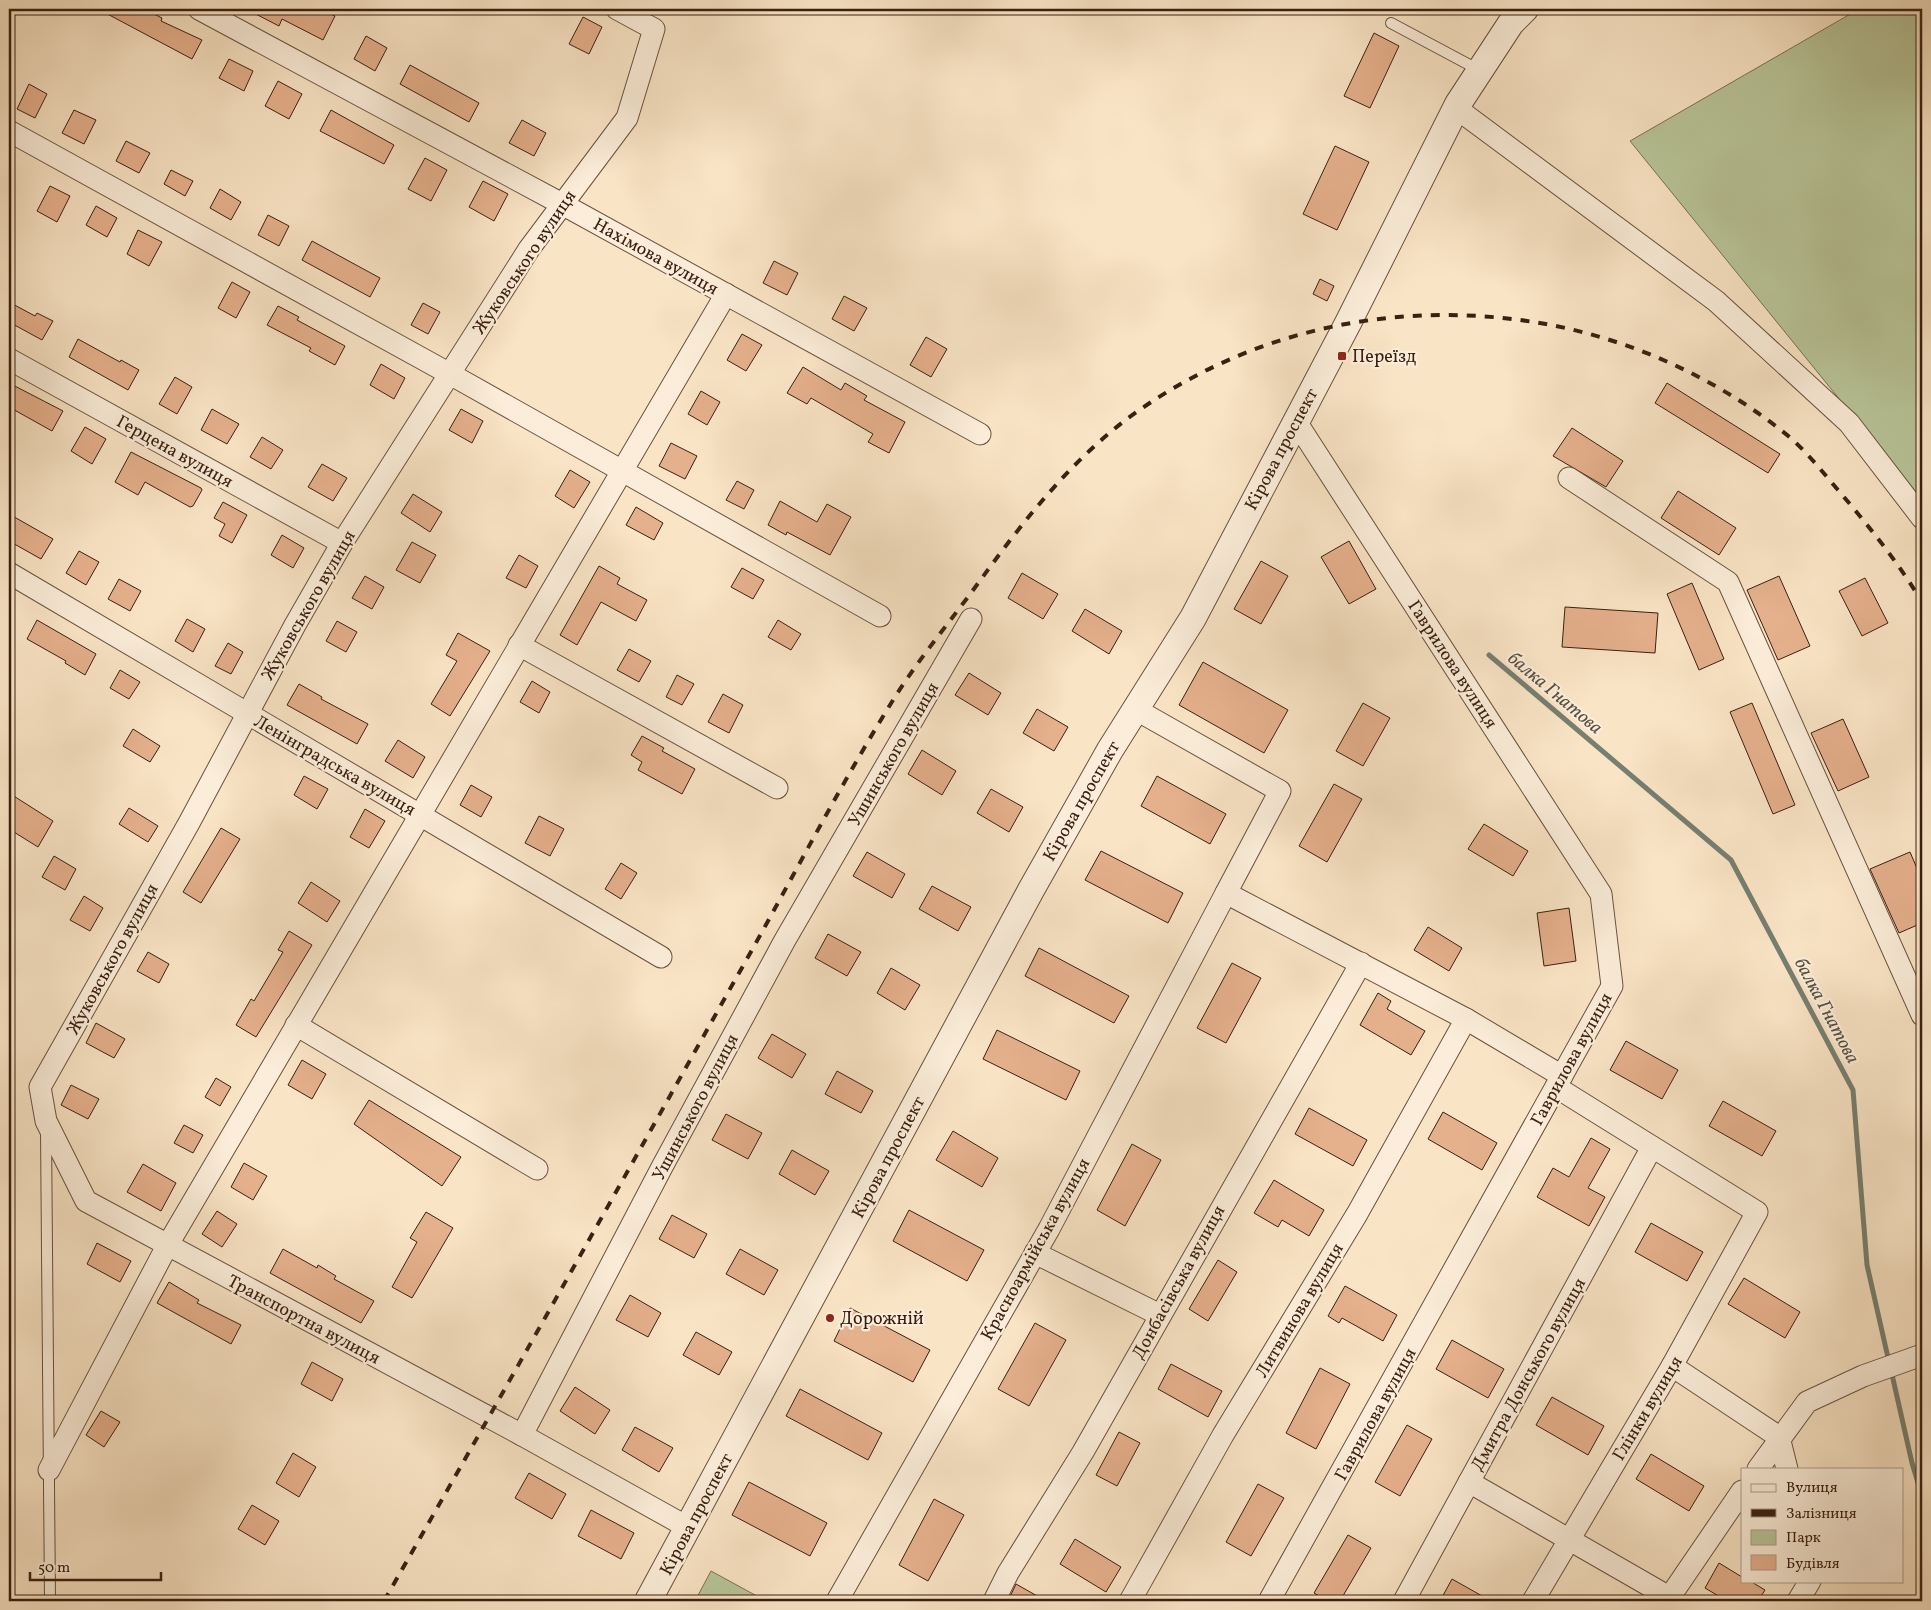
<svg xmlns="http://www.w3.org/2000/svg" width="1931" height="1610" font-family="Vollkorn,serif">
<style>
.green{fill:#b8c599;stroke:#797255}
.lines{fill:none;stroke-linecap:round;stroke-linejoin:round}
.stream{stroke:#767f71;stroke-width:5}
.building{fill:#e5b08c;stroke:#3a2011}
.service-casing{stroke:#6a513e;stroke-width:12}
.minor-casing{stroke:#6a513e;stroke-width:23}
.tertiary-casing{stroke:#6a513e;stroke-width:28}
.service{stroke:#fbedd9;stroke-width:10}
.minor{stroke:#fbedd9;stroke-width:21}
.tertiary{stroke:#fbedd9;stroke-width:26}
.rail{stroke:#3a2011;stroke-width:4;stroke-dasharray:9 9;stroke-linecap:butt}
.poi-dot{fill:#8f2418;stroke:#fbedd9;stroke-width:2}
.labels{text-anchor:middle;stroke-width:4.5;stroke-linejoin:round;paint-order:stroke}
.street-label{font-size:18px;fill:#3a2011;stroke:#fbedd9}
.poi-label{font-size:18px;fill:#3a2011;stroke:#fbedd9;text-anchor:start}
.water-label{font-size:19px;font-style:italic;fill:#585041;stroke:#fbedd9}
</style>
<rect width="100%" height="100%" fill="#f9e4c5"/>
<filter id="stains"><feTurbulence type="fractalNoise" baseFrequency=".004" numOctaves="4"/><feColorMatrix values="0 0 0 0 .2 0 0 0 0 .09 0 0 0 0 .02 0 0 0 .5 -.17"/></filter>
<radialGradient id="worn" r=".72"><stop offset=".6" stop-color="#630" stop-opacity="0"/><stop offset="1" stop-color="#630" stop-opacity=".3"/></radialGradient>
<g class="green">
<path d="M1859,9H1922V501L1630,141Z"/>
<path d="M711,1571L766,1601H695Z"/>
</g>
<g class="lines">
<g class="stream">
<path d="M1489,655L1731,860L1853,1090L1867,1265L1889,1362"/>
<path d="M1891,1370L1912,1463L1922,1496"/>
</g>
</g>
<g class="building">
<path d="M98,9H144L162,18L161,21L202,40L192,59Z"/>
<path d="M246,9H320L335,16L323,40L282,19L279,26Z"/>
<path d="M583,17L602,27L589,54L569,44Z"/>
<path d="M1374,33L1399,46L1370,108L1344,96Z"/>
<path d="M366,36L387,48L375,71L354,59Z"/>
<path d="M229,59L253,71L244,91L219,78Z"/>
<path d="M410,65L479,103L469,122L400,84Z"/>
<path d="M278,81L302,94L289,119L265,106Z"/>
<path d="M29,84L47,94L35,118L17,109Z"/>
<path d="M74,110L96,120L84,144L62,133Z"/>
<path d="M331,110L394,145L384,164L320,131Z"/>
<path d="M522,120L546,133L534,156L509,143Z"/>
<path d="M126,141L150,153L139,173L116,161Z"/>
<path d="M1335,146L1369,162L1337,230L1303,214Z"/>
<path d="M425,158L447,170L431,201L408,189Z"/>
<path d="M171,170L193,181L185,196L164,184Z"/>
<path d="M483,181L508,194L494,221L469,207Z"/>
<path d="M50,186L70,196L57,222L37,211Z"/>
<path d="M220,189L241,202L231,220L210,208Z"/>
<path d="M96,206L117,218L107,237L86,225Z"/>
<path d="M268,215L289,226L279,246L258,235Z"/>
<path d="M138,230L162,242L149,266L127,254Z"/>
<path d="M312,241L380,278L370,297L302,260Z"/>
<path d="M774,261L798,273L787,295L763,283Z"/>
<path d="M1320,279L1334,286L1327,301L1313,294Z"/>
<path d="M232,282L250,292L236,318L218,308Z"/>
<path d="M844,296L867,308L854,331L832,319Z"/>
<path d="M9,302L35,316L37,313L53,321L42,340L9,322Z"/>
<path d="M423,303L440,312L428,334L411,325Z"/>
<path d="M278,306L299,317L297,320L345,346L335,365L309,351L311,348L267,325Z"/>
<path d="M742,334L762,345L746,371L727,360Z"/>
<path d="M926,337L947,349L931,377L910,365Z"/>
<path d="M78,339L120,362L121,360L139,370L128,390L69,357Z"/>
<path d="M381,364L405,378L394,399L370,385Z"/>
<path d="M803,367L841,390L845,383L867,396L864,400L905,422L889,453L868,442L873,434L811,398L807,404L787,393Z"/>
<path d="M175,377L192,387L177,414L159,404Z"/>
<path d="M9,383L63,411L52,431L9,407Z"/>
<path d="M1667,383L1780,454L1768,473L1655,403Z"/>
<path d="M701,391L720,402L707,425L688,414Z"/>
<path d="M212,409L239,424L227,444L201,430Z"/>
<path d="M461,409L483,421L472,443L449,430Z"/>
<path d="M85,427L106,439L92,464L71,451Z"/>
<path d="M1572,428L1623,461L1606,487L1553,456Z"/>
<path d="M262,437L283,450L271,469L250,457Z"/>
<path d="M671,443L697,456L685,479L659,466Z"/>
<path d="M131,452L201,488L202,490L193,506L190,507L145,482L138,495L115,482Z"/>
<path d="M322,464L347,478L333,501L308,487Z"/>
<path d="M570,470L590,482L574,508L555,496Z"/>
<path d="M737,481L754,490L744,509L726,500Z"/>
<path d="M1678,491L1736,528L1719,555L1661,518Z"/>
<path d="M413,494L442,512L430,532L401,513Z"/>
<path d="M780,501L817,522L827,504L851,517L830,555L787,532L786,535L768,525Z"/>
<path d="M223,502L247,515L232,543L219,536L225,524L214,518Z"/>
<path d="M636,507L663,523L654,540L626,525Z"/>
<path d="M9,514L53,539L41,559L9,541Z"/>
<path d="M282,535L304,548L293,568L271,555Z"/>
<path d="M1349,541L1376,589L1349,604L1321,557Z"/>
<path d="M412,542L436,555L420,583L396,570Z"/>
<path d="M79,551L99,562L86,585L66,573Z"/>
<path d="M519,555L538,566L526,588L506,578Z"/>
<path d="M1261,561L1288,576L1261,624L1234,609Z"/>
<path d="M599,566L620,578L617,584L647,600L636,621L601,602L577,645L560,635Z"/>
<path d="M742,568L764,580L753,599L731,587Z"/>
<path d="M1022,573L1058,594L1043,619L1008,598Z"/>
<path d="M365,576L384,587L372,609L352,598Z"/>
<path d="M1779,576L1810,646L1778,660L1747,590Z"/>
<path d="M1865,578L1888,623L1862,636L1839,591Z"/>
<path d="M119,579L141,591L130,611L108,599Z"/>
<path d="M1692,583L1724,659L1699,670L1667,594Z"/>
<path d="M1565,607L1658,613L1655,653L1562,647Z"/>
<path d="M1085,609L1122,631L1109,654L1072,631Z"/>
<path d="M187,619L205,629L193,652L175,641Z"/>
<path d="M37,620L96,654L85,675L65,663L66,661L27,639Z"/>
<path d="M778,620L801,634L791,650L768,637Z"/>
<path d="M337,621L357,632L346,652L326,641Z"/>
<path d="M458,633L490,651L450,716L431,704L457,661L446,655Z"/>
<path d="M228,643L243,652L231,674L215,666Z"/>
<path d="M629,649L651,661L639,682L617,670Z"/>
<path d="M1203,662L1288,710L1264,753L1179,705Z"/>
<path d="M120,670L140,682L129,699L110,688Z"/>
<path d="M969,673L1001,693L988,715L955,695Z"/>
<path d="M677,675L694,684L682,705L666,697Z"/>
<path d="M532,681L550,692L539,713L520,702Z"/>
<path d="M299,684L322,697L321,699L368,724L357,744L287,705Z"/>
<path d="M723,694L743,705L729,733L708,722Z"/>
<path d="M1363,703L1390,718L1363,766L1336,751Z"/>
<path d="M1752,703L1795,805L1773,814L1730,712Z"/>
<path d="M1037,709L1068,727L1054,751L1023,733Z"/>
<path d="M1843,719L1869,777L1838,791L1811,733Z"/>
<path d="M133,729L160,746L150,762L123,746Z"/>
<path d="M642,736L664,748L662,751L695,769L682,794L638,770L642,762L631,755Z"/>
<path d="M398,740L425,757L413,778L385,761Z"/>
<path d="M922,750L956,771L942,795L908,774Z"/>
<path d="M304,776L328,789L317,809L294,795Z"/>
<path d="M1157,776L1226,814L1210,844L1141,806Z"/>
<path d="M1334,784L1362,799L1327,862L1299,846Z"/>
<path d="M471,785L492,797L481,817L460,805Z"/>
<path d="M991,789L1023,807L1009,832L977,813Z"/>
<path d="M9,793L53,821L38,847L9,829Z"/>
<path d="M129,808L158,826L148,842L119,824Z"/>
<path d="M365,809L385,821L369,848L350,837Z"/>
<path d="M539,816L564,829L550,856L525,843Z"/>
<path d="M1484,824L1528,851L1513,876L1468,849Z"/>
<path d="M221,828L240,839L201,903L183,892Z"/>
<path d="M1101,851L1183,893L1168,923L1085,880Z"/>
<path d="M867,852L905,874L892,898L853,876Z"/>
<path d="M1910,852L1922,880V923L1899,933L1870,869Z"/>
<path d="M54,856L76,869L65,890L42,877Z"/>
<path d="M621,863L637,873L621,899L605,889Z"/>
<path d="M311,882L340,901L327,922L298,903Z"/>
<path d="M932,886L971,907L958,931L919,909Z"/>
<path d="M84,896L103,908L90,931L70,920Z"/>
<path d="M1569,908L1576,961L1544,966L1537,913Z"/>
<path d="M1428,927L1462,948L1449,971L1414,950Z"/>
<path d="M289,931L312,945L256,1037L236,1025L251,999L254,1001L283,952L278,950Z"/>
<path d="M828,934L861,952L847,976L815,958Z"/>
<path d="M1039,948L1129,996L1114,1023L1025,976Z"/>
<path d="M148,952L169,964L159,983L137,971Z"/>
<path d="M1232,963L1261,978L1226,1043L1197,1028Z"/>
<path d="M891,968L920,985L905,1010L877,993Z"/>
<path d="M1378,993L1391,1001L1387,1009L1425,1031L1411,1055L1360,1025Z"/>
<path d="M96,1023L125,1039L114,1058L86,1043Z"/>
<path d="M997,1030L1080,1071L1066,1100L983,1059Z"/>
<path d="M772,1034L806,1054L792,1078L758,1058Z"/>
<path d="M1626,1041L1678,1070L1662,1099L1610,1070Z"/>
<path d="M302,1060L326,1074L312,1099L288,1085Z"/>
<path d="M837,1071L873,1091L861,1113L825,1094Z"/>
<path d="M216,1078L231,1087L220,1106L205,1097Z"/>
<path d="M71,1085L99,1099L88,1119L61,1105Z"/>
<path d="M369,1100L461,1157L442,1186L354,1124Z"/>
<path d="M1723,1101L1776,1131L1762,1156L1709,1126Z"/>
<path d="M1309,1108L1367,1140L1353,1166L1295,1134Z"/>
<path d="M1443,1112L1497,1143L1482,1170L1428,1139Z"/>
<path d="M726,1114L762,1133L748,1159L712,1140Z"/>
<path d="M184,1125L203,1135L193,1153L174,1143Z"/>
<path d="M953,1131L998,1158L982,1187L936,1160Z"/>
<path d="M1591,1138L1610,1149L1588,1188L1605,1197L1589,1226L1537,1197L1553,1168L1569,1177Z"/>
<path d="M1132,1144L1161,1160L1125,1226L1097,1210Z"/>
<path d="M792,1150L829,1171L815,1195L779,1174Z"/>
<path d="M244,1163L267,1176L253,1200L231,1187Z"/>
<path d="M143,1164L176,1183L161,1211L127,1192Z"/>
<path d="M1274,1180L1324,1210L1309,1236L1282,1220L1278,1227L1254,1213Z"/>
<path d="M909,1210L984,1250L967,1281L893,1241Z"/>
<path d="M217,1211L237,1224L222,1247L202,1234Z"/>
<path d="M426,1212L453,1228L412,1298L392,1287L417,1242L410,1238Z"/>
<path d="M672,1215L707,1234L694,1258L659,1239Z"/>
<path d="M1651,1223L1703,1252L1687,1281L1635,1252Z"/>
<path d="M97,1243L131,1261L120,1282L87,1264Z"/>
<path d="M283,1249L317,1268L318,1265L336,1276L334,1279L374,1301L361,1323L270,1273Z"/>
<path d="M740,1249L778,1270L764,1295L726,1274Z"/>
<path d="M1218,1260L1237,1272L1208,1321L1189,1309Z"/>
<path d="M1744,1278L1800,1312L1785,1338L1728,1304Z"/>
<path d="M169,1282L199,1300L197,1303L241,1325L231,1344L157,1303Z"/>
<path d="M1345,1286L1397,1315L1383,1341L1342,1318L1339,1323L1328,1316Z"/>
<path d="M630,1295L661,1313L648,1337L616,1320Z"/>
<path d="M850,1308L930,1350L913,1382L834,1341Z"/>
<path d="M1035,1323L1066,1340L1029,1406L998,1389Z"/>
<path d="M696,1332L732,1352L719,1375L683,1355Z"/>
<path d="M1452,1340L1504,1369L1488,1398L1436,1369Z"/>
<path d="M312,1362L343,1379L332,1401L301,1384Z"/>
<path d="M1171,1364L1222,1391L1208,1417L1158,1389Z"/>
<path d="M1320,1368L1350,1384L1316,1449L1286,1433Z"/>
<path d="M575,1387L610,1410L595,1434L560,1411Z"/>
<path d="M800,1389L882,1433L868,1460L786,1416Z"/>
<path d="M1552,1397L1604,1426L1588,1455L1536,1425Z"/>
<path d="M101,1411L120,1422L104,1447L86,1435Z"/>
<path d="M1407,1425L1432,1439L1400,1496L1375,1482Z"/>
<path d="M635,1427L673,1448L659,1472L622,1450Z"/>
<path d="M1119,1432L1140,1443L1117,1486L1096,1475Z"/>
<path d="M293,1453L316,1467L299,1497L276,1483Z"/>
<path d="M1651,1454L1704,1486L1689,1511L1636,1479Z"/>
<path d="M529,1473L566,1494L552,1519L515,1498Z"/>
<path d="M749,1482L827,1523L810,1556L732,1515Z"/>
<path d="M1258,1484L1284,1498L1251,1556L1226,1542Z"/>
<path d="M934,1499L964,1515L928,1581L899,1565Z"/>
<path d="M252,1505L279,1521L265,1545L238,1529Z"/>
<path d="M591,1510L634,1533L621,1559L578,1536Z"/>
<path d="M1348,1535L1371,1548L1340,1601H1328L1314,1593Z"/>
<path d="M1075,1539L1121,1567L1106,1592L1060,1564Z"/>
<path d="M1719,1563L1742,1577V1581H1750L1765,1590L1758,1601H1727L1705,1588Z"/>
<path d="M1452,1579L1491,1601H1440Z"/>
<path d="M1016,1584L1046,1601H1008Z"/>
</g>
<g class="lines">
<g class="service-casing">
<g id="service">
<path d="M1391,23L1479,70"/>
<path d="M46,1132L50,1601"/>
</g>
</g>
<g class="minor-casing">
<g id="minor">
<path d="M199,9L562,204L980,434"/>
<path d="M1456,108L1716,301L1849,423L1922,518"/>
<path d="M9,131L450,374L880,616"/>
<path d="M9,359L342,543"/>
<path d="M1569,478L1728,582L1922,1015"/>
<path d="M9,573L661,957"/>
<path d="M519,645L777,788"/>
<path d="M1135,709L1280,791L1226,893L1466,1019L1562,1076"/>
<path d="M296,1025L537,1169"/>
<path d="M1035,1253L1160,1315"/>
<path d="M1672,1366L1779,1437"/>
<path d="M522,1435L86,1201L46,1121L40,1087L189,823L295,625L342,543L529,249L627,118L654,29L617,9"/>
<path d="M1779,1437L1787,1469"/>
<path d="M1758,1469L1807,1402L1863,1376L1922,1355"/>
<path d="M49,1470L167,1246L726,294"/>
<path d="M1469,1482L1669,1597"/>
<path d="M689,1528L522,1435L662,1167L785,940L971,619"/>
<path d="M837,1601L1049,1229L1226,893"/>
<path d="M994,1601L1008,1573L1083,1452L1361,963"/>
<path d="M1130,1601L1223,1435L1357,1214L1466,1019"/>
<path d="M1269,1601L1612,986L1601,894L1295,420"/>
<path d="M1404,1601L1652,1147"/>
<path d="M1533,1601L1672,1366L1757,1212L1556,1087"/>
<path d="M1667,1601L1742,1491"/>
<path d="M1798,1601L1810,1581"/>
</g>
</g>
<g class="tertiary-casing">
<path id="tertiary" d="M648,1601L1031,890L1110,750L1193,618L1348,323L1458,104L1511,23L1525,9"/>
</g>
<use href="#service" class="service"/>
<use href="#minor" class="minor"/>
<use href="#tertiary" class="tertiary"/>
<path class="rail" d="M384,1601C502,1395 619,1187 735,980C787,889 835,794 890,705C916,662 950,622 979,582C1024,520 1075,455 1138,411C1252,331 1390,301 1527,321C1618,334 1709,373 1782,431C1803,447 1820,469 1838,490C1868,525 1898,562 1922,602"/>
</g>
<g class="poi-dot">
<rect x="1337" y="351" width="10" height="10" rx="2.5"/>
<circle cx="830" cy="1318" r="5"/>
</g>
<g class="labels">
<g class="street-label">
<text transform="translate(656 256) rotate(29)" y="6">Нахімова вулиця</text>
<text transform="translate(524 262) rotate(-56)" y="6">Жуковського вулиця</text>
<text transform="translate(1281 449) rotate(-62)" y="6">Кірова проспект</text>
<text transform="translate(175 451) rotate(29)" y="6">Герцена вулиця</text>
<text transform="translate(308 605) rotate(-60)" y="6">Жуковського вулиця</text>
<text transform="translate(1453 664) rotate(57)" y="6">Гаврилова вулиця</text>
<text transform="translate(893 754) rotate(-60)" y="6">Ушинського вулиця</text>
<text transform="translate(335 765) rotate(30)" y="6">Ленінградська вулиця</text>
<text transform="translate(1081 801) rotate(-60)" y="6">Кірова проспект</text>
<text transform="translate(112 959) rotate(-61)" y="6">Жуковського вулиця</text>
<text transform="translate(1571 1059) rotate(-61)" y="6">Гаврилова вулиця</text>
<text transform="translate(695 1107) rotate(-62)" y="6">Ушинського вулиця</text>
<text transform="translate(888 1157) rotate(-62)" y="6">Кірова проспект</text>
<text transform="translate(1035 1249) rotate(-61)" y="6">Красноармійська вулиця</text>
<text transform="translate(1178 1282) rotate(-61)" y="6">Донбасівська вулиця</text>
<text transform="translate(1299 1310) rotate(-59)" y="6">Литвинова вулиця</text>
<text transform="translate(304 1319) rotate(28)" y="6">Транспортна вулиця</text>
<text transform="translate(1528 1374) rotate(-61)" y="6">Дмитра Донського вулиця</text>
<text transform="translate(1647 1408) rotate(-59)" y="6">Глінки вулиця</text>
<text transform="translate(1375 1414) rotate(-61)" y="6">Гаврилова вулиця</text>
<text transform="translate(696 1514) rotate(-62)" y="6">Кірова проспект</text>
</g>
<g class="poi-label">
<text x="1352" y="362">Переїзд</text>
<text x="840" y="1324">Дорожній</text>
</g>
<g class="water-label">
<text transform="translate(1556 692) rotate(40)" y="7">балка Гнатова</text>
<text transform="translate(1828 1010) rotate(62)" y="7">балка Гнатова</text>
</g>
</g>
<rect width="1931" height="1610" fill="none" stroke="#f9e4c5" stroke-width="30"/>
<rect x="10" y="10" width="1911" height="1590" fill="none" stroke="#3a2011" stroke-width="2.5"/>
<rect x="15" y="15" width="1901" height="1580" fill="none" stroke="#3a2011"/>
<rect x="1741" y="1468" width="162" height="115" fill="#fbedd9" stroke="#ae9b89"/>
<rect x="1751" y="1484" width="25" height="8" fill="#fbedd9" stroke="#ae9b89"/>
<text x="1786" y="1492" font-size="15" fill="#3a2011">Вулиця</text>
<rect x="1751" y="1509" width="25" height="8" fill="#3a2011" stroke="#ae9b89"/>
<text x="1786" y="1518" font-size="15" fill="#3a2011">Залізниця</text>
<rect x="1751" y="1530" width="25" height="15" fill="#b8c599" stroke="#ae9b89"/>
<text x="1786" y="1542" font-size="15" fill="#3a2011">Парк</text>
<rect x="1751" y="1555" width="25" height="15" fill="#e5b08c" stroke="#ae9b89"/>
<text x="1786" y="1568" font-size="15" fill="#3a2011">Будівля</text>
<path d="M30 1572v8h131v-8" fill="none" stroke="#3a2011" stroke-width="2.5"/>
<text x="38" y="1572" font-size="15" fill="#3a2011" stroke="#fbedd9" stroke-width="4" paint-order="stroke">50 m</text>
<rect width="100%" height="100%" filter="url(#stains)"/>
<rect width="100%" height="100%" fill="url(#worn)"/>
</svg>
